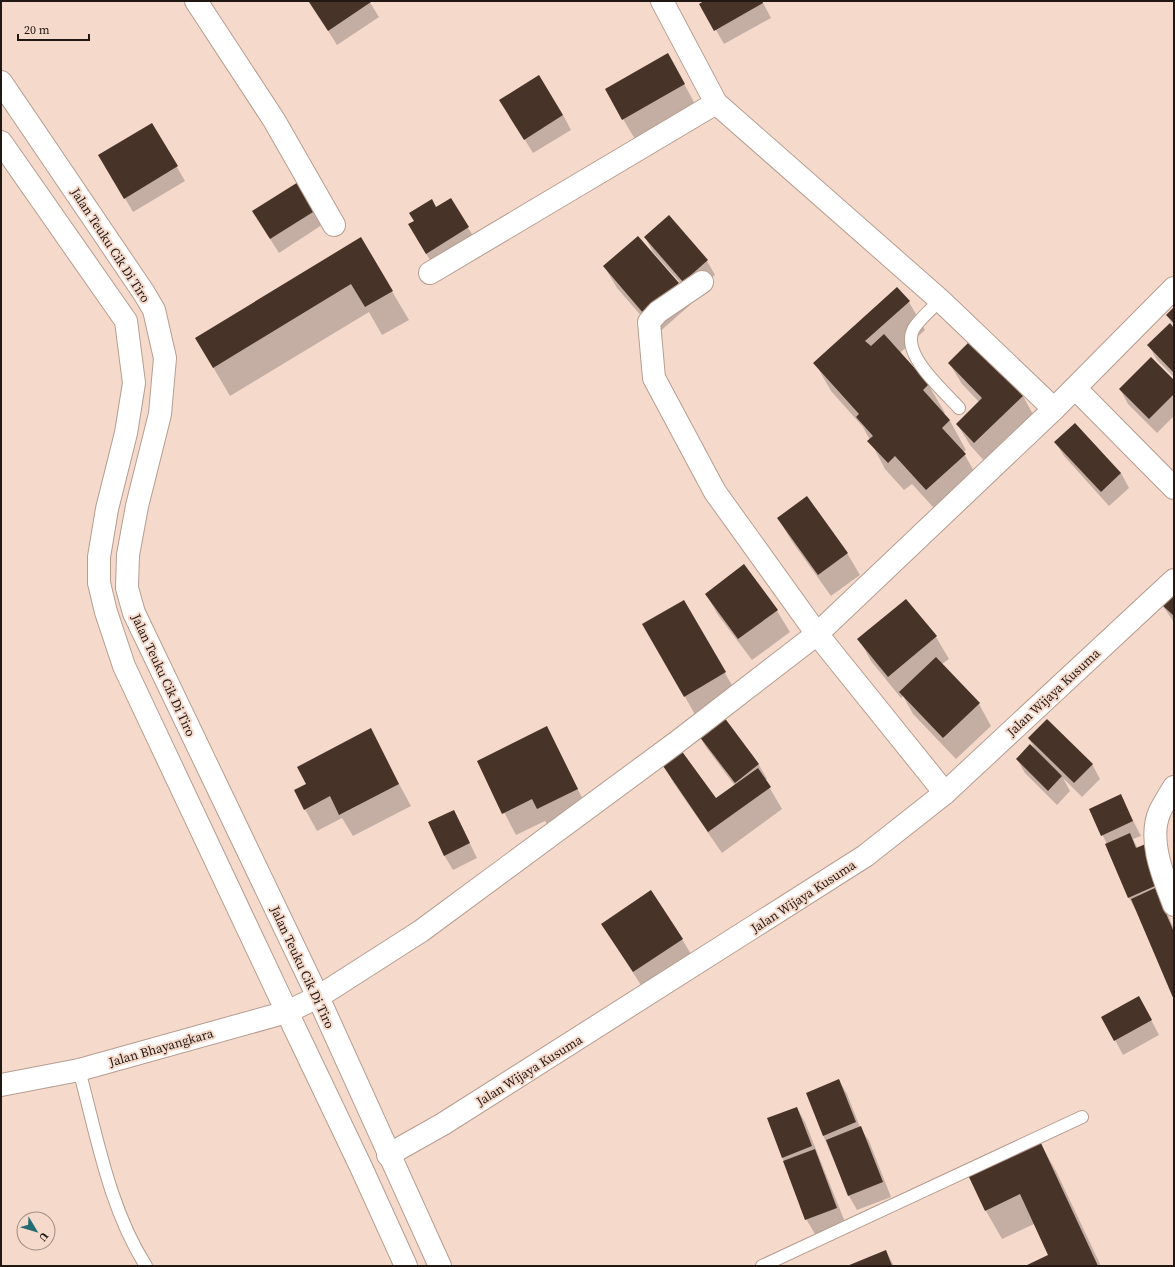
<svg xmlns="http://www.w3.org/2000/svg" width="1175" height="1267" font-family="'Source Serif 4',serif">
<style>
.shadow{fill:#0003}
.building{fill:#483328}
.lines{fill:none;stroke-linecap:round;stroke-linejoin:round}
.service-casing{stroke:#b69d90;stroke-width:14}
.minor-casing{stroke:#b69d90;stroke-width:24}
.tertiary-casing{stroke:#b69d90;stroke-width:24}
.service{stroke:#fff;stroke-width:12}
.minor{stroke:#fff;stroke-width:22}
.tertiary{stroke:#fff;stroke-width:22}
.labels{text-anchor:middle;stroke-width:4;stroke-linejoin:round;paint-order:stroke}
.street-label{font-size:13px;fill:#221813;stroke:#f5dacc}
</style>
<rect width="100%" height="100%" fill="#f5dacc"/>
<g class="shadow">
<path d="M312,1H369L379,17L337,45L310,2Z"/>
<path d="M706,1H762L771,18L724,44L701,4Z"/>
<path d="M680,76L696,106L636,141L606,90Z"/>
<path d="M509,114L563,115L571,130L533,153Z"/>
<path d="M152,124L185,181L133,212L100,155Z"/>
<path d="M303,180L328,221L279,253L262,226Z"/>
<path d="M450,199L477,242L435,268L417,239L436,208Z"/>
<path d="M645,237L707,261L715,275L692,296L653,252Z"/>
<path d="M361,239L409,320L382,335L369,312L230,396L213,367Z"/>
<path d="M604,266L678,284L690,305L657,334L617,288Z"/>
<path d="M909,302L925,330L900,353L928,384L945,413L943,414L950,421L966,450L963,452L981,483L943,518L912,484L904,490L885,469L863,427L831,391L815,363Z"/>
<path d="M1174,308V327L1167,315Z"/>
<path d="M1174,329V377L1157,360L1149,346Z"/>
<path d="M949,363L1023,396L1035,418L987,464L970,445L957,424L979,402L962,384Z"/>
<path d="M1174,381V416L1157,433L1128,404L1120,389Z"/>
<path d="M1075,424L1121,473L1129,488L1109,506L1064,456L1055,442Z"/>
<path d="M778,518L847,553L860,575L831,596L791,540Z"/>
<path d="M744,566L777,611L790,632L752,660L718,615L706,594Z"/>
<path d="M1174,592V622L1162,605Z"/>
<path d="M906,600L936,637L949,659L942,664L979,704L991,726L956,759L913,714L903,696L901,698L871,661L859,639Z"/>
<path d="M684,602L737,694L697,718L644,625Z"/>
<path d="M720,715L759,765L767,779L765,780L782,809L722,853L673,782L661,760L716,800L735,786L706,747L697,732Z"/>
<path d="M546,728L589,811L551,830L545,821L516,835L478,762Z"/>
<path d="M370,730L411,806L353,836L342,818L317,831L295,791L307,784Z"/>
<path d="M1029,739L1092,764L1100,779L1082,797L1063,778L1070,791L1057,805L1025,773L1017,759L1036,751Z"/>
<path d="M1120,795L1141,836L1133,839L1138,849L1148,845L1163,904L1174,929V997L1137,912L1129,898L1107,844L1090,810Z"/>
<path d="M454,811L477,858L453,870L444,855Z"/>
<path d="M602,924L682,939L695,961L646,993Z"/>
<path d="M1147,1012L1159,1035L1123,1055L1115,1040Z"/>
<path d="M839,1080L847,1094L860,1127L869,1141L891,1197L857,1210L849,1196L823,1135Z"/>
<path d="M797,1108L805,1122L845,1222L815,1234L806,1219L782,1157Z"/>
<path d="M1040,1143L1056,1171L1101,1266H1027L1049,1256L1034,1224L1002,1239L986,1211Z"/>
<path d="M886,1251L894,1266H850Z"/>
</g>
<g class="building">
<path d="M310,1H371V2L328,31L309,2Z"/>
<path d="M704,1H762L763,3L714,31L699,4Z"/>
<path d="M668,53L685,84L622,120L605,89Z"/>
<path d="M539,75L563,115L524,140L499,100Z"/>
<path d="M152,123L178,166L124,199L98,155Z"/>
<path d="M303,179L321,207L270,239L252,211Z"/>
<path d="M451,198L469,227L426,254L408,224L414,221L409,213L432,199L436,207Z"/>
<path d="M669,215L708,260L683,282L644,237Z"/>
<path d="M638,236L679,283L644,314L603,266Z"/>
<path d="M361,237L393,291L365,307L351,284L213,368L195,338Z"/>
<path d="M897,287L910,301L865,341L871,346L884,334L929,384L923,390L950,420L942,428L966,454L926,490L895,456L888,463L867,441L873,436L856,417L859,414L813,363Z"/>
<path d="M1174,307V323L1166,315Z"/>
<path d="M1170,323L1174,328V373L1147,345Z"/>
<path d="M971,340L1023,396L974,443L956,424L982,398L948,363Z"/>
<path d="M1151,357L1174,380V394L1149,419L1119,389Z"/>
<path d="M1075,423L1121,473L1101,492L1054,442Z"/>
<path d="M807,496L848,553L818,575L777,518Z"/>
<path d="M744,564L778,610L738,639L705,594Z"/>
<path d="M1174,590V616L1161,604Z"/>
<path d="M906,599L937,636L888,677L857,639Z"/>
<path d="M684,600L726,672L684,697L642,624Z"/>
<path d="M936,657L980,703L943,738L899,692Z"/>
<path d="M721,713L759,764L735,783L696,732Z"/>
<path d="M1047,719L1093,764L1074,783L1028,738Z"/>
<path d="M547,726L578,789L537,809L532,799L502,814L477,761Z"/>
<path d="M371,728L399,784L339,815L330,796L304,810L294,790L306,784L297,767Z"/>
<path d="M1030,744L1062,776L1048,791L1016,759Z"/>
<path d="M678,746L716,798L758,768L771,787L708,832L659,760Z"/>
<path d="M1121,794L1133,821L1101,836L1089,809Z"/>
<path d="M454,810L470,843L444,856L428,822Z"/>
<path d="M1130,833L1136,848L1148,843L1164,882L1128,898L1105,844Z"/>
<path d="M1155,888L1174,932V1000L1131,899Z"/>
<path d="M651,890L683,939L633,972L601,924Z"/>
<path d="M1139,996L1152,1020L1114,1041L1101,1017Z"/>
<path d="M839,1079L856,1122L823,1136L806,1093Z"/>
<path d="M797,1107L812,1146L782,1158L767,1118Z"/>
<path d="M861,1126L883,1182L848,1196L826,1140Z"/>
<path d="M1040,1141L1098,1266H1025L1048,1255L1020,1194L985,1211L968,1175Z"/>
<path d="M815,1149L837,1208L805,1220L783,1161Z"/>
<path d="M886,1250L892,1266H847Z"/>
</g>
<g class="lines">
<g class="service-casing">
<g id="service">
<path d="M940,300C933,308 917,321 913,330C901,355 944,391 959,408"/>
<path d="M79,1070C97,1136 109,1208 146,1266"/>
<path d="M762,1266L1082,1117"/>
</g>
</g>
<g class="minor-casing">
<g id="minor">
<path d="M196,1L274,120L334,225"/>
<path d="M1,82L144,293L154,310L165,358L160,414L137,506L128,555L127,588L134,613L318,997"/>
<path d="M1,142L126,321L134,383L126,433L107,509L99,557V583L106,612L124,666L287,1012L79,1070L1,1085"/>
<path d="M430,273L716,103"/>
<path d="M702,282L658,312L649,322L654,378L715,492L817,634L945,793"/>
<path d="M1075,388L1174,488"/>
<path d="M1054,409L1174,288"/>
<path d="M1174,787C1169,795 1164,803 1160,811C1147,840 1164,878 1174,905"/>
<path d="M388,1155L443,1124L865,856L945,793L1174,580"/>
</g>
</g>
<g class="tertiary-casing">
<g id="tertiary">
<path d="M318,997L440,1266"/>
<path d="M406,1266L361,1167L287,1012L318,997L421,931L677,742L817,634L1054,409L940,300L716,103L662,1"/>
</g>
</g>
<use href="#service" class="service"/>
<use href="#minor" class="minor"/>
<use href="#tertiary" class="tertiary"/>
</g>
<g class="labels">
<g class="street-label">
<text transform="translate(111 245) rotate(57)" y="5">Jalan Teuku Cik Di Tiro</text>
<text transform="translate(164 675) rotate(65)" y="5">Jalan Teuku Cik Di Tiro</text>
<text transform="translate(1053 692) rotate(-43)" y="5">Jalan Wijaya Kusuma</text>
<text transform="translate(803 896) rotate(-33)" y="5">Jalan Wijaya Kusuma</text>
<text transform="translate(303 967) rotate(65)" y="5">Jalan Teuku Cik Di Tiro</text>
<text transform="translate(161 1047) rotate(-16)" y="5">Jalan Bhayangkara</text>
<text transform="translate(529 1070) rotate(-32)" y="5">Jalan Wijaya Kusuma</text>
</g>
</g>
<rect width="1175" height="1267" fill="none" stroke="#221813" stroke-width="4"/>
<g transform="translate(36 1231) rotate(128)"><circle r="19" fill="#f5dacc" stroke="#a18c82"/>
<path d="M0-3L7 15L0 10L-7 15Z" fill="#226d71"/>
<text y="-6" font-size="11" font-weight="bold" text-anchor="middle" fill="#221813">U</text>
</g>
<path d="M18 34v6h71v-6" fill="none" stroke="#221813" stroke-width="2"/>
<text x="24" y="34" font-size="12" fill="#221813" stroke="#f5dacc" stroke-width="3" paint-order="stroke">20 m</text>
</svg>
